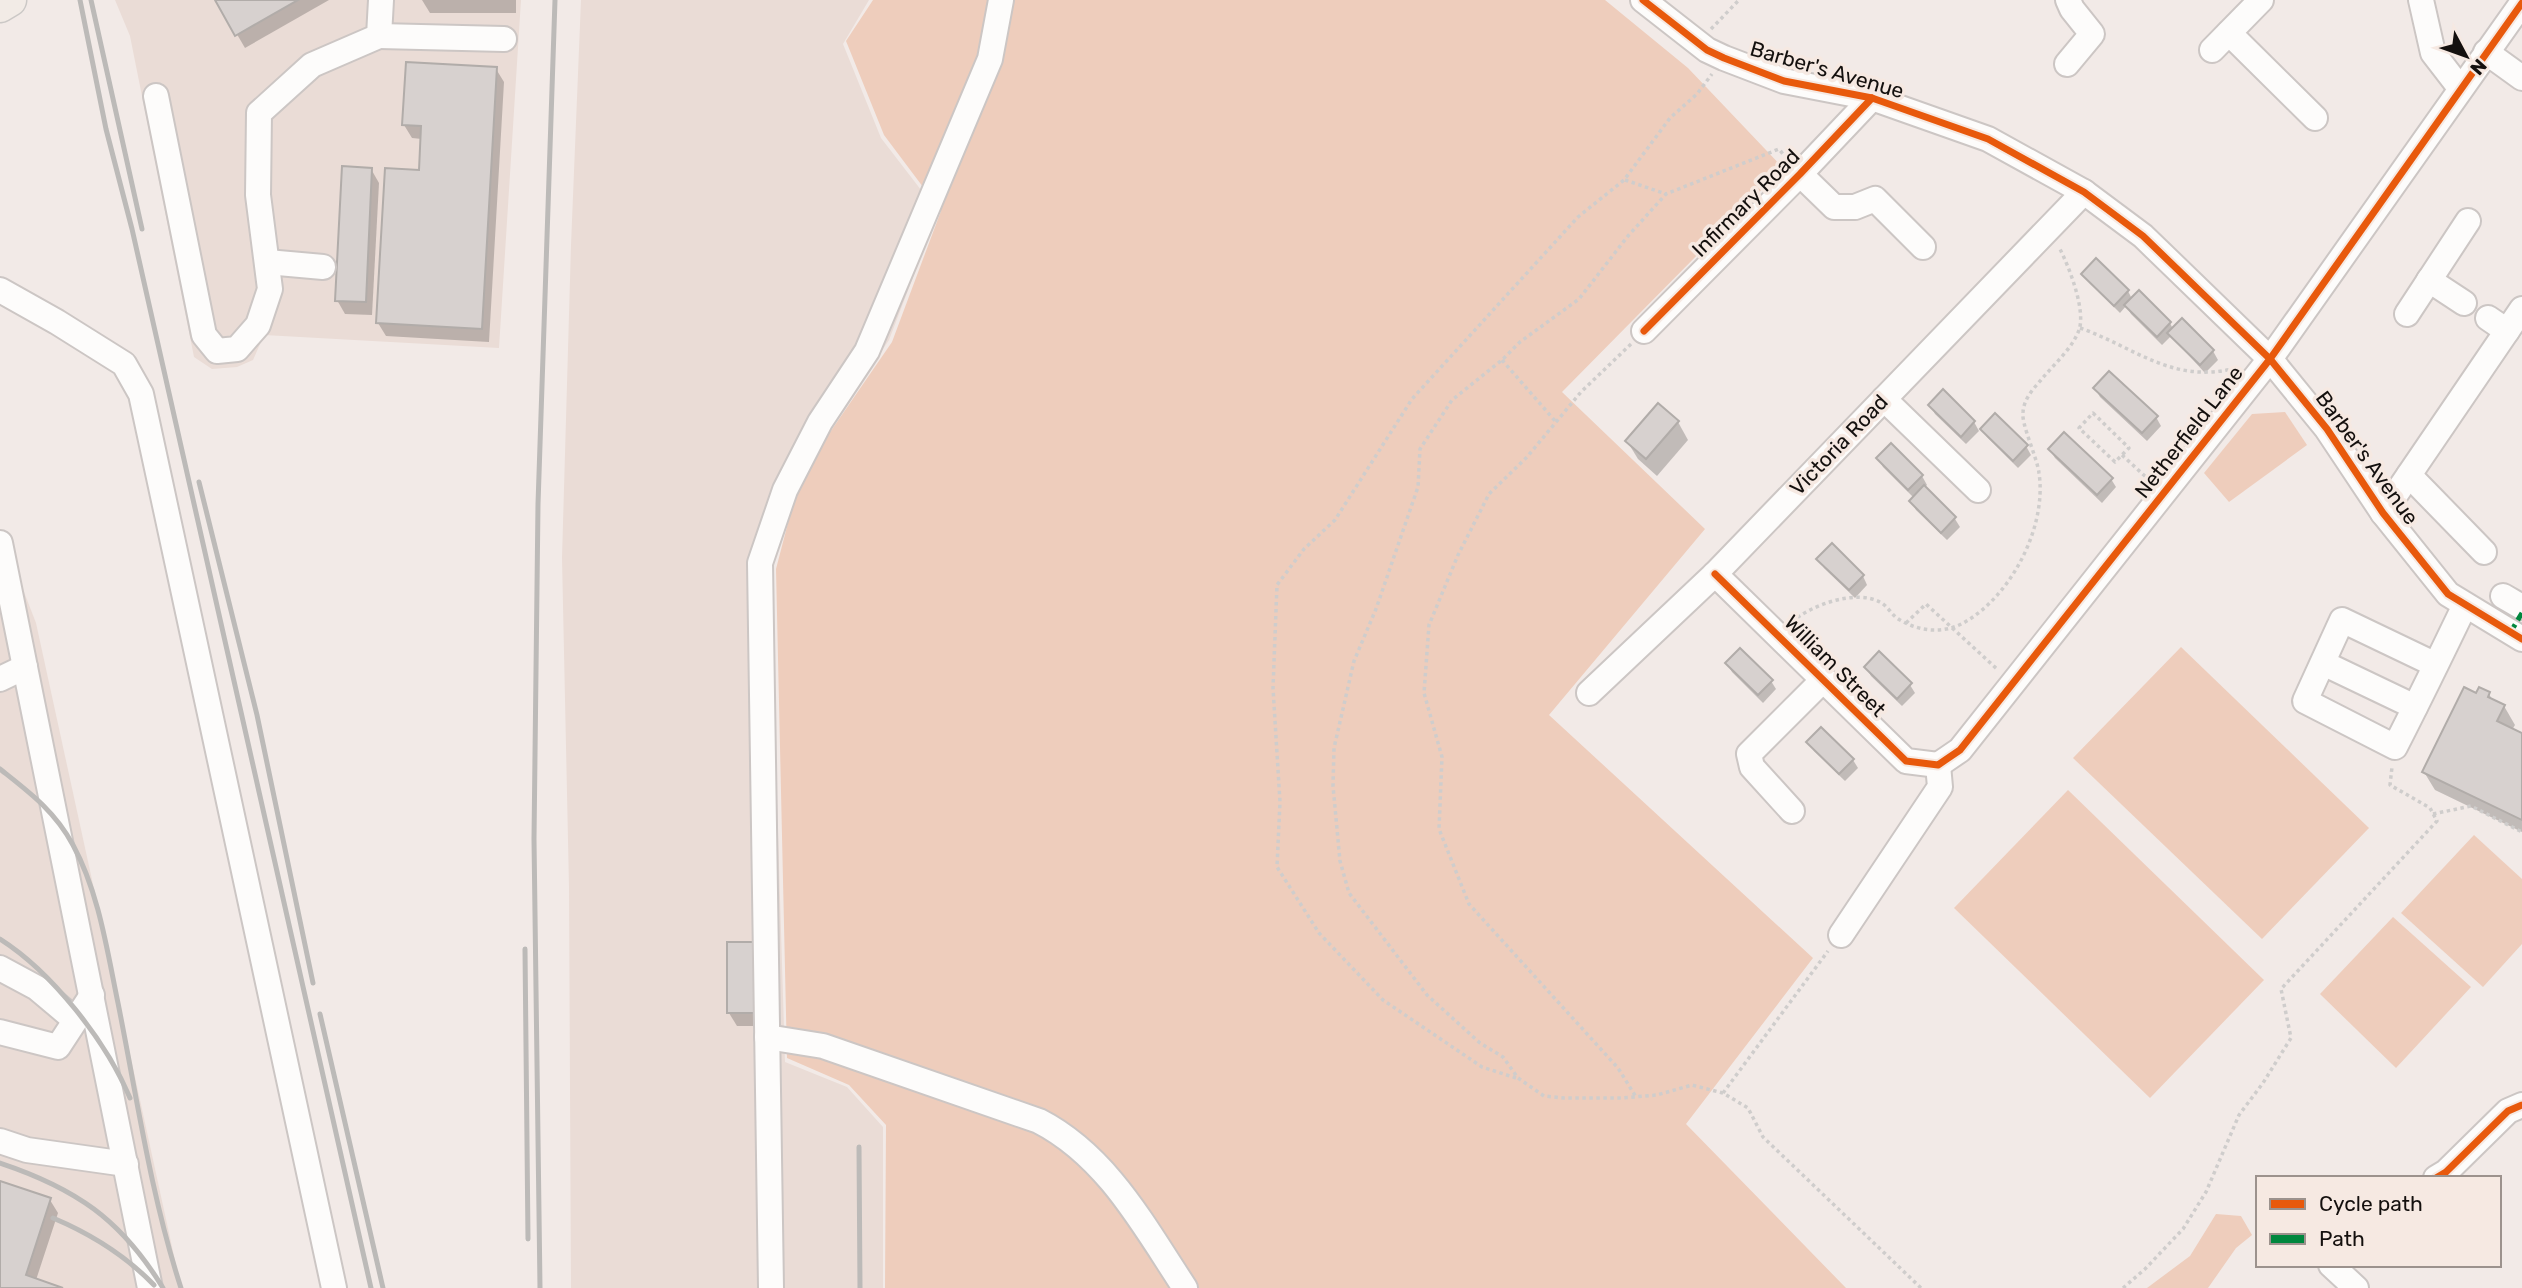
<svg xmlns="http://www.w3.org/2000/svg" width="2522" height="1288" font-family="Rubik,sans-serif">
<style>
.built{fill:#eadcd6}
.green{fill:#eecdbc}
.shadow{fill:#0003}
.building{fill:#d7d1cf;stroke:#b1aca9;stroke-width:2}
.lines{fill:none;stroke-linecap:round;stroke-linejoin:round}
.minor-casing{stroke:#ccc6c4;stroke-width:28}
.major-casing{stroke:#cbc8c6;stroke-width:35}
.path{stroke:#cfcdcc;stroke-width:3.5;stroke-dasharray:3.5 3.5;stroke-linecap:butt}
.minor{stroke:#fdfcfb;stroke-width:24}
.major{stroke:#f2ebe6;stroke-width:32}
.rail{stroke:#bcbab8;stroke-width:5}
.quiet{stroke:#00873e;stroke-width:5;stroke-dasharray:10 5;stroke-linecap:butt}
.cycleway-casing{stroke:#f6e9e2;stroke-width:11}
.cycleway{stroke:#e8590c;stroke-width:7}
.labels{text-anchor:middle;stroke-width:7;stroke-linejoin:round;paint-order:stroke}
.street-label{font-size:21px;fill:#14100e;stroke:#f6e9e2}
</style>
<rect width="100%" height="100%" fill="#f2eae7"/>
<g class="built">
<path d="M115,0H521L499,348L264,335L253,360L237,367L212,369L194,357L130,36Z"/>
<path d="M581,0H869L843,44L881,138L938,212L889,340L824,437L791,498L770,569L785,1062L847,1087L883,1127V1288H571L569,887L562,558L571,245Z"/>
<path d="M0,530L36,623L181,1288H0Z"/>
</g>
<g class="green">
<path d="M873,0H1605L1688,68L1783,168L1562,392L1705,529L1549,715L1813,958L1686,1124L1846,1288H885L886,1125L849,1085L787,1058L776,569L794,500L826,438L892,342L941,211L884,135L846,41Z"/>
<path d="M2285,412L2307,445L2229,502L2204,473L2252,414Z"/>
<path d="M2181,647L2369,828L2262,939L2073,758Z"/>
<path d="M2068,790L2264,980L2150,1098L1954,908Z"/>
<path d="M2474,835L2522,879V944L2483,987L2401,913Z"/>
<path d="M2393,917L2471,987L2396,1068L2320,994Z"/>
<path d="M2216,1214L2241,1216L2252,1235L2236,1248L2208,1288H2147L2190,1256Z"/>
</g>
<g class="shadow">
<path d="M217,0H329L245,48Z"/>
<path d="M422,0H516V13H430Z"/>
<path d="M496,69L504,82L489,342L386,336L378,323L420,172L422,139L412,138L404,125Z"/>
<path d="M371,169L379,183L372,315L345,314L337,300Z"/>
<path d="M2084,274L2128,291L2132,299L2170,323L2173,329L2213,351L2218,360L2205,373L2171,336L2162,345L2131,314L2126,306L2120,313L2089,282Z"/>
<path d="M2095,388L2156,417L2161,426L2147,441L2100,397Z"/>
<path d="M1943,392L1974,422L1979,431L1966,444L1935,414L1930,405Z"/>
<path d="M1678,422L1688,440L1657,476L1638,459L1627,441Z"/>
<path d="M1982,429L2026,446L2031,455L2018,468L1987,437Z"/>
<path d="M2050,450L2111,479L2116,487L2102,503L2055,458Z"/>
<path d="M1878,458L1922,476L1927,485L1924,488L1955,519L1960,527L1947,540L1916,510L1911,501L1914,498L1883,467Z"/>
<path d="M1819,559L1863,576L1867,585L1855,598L1824,568Z"/>
<path d="M1727,663L1771,681L1776,689L1763,703L1732,672Z"/>
<path d="M1866,667L1910,685L1915,693L1902,706L1871,676Z"/>
<path d="M2489,694L2493,701L2504,706L2515,725L2512,730L2522,735V832L2435,790L2424,772L2477,695Z"/>
<path d="M1809,742L1853,760L1858,768L1845,781L1814,751Z"/>
<path d="M762,957L763,1026H737L729,1013Z"/>
<path d="M0,1183L50,1200L58,1213L36,1280L58,1288H0Z"/>
</g>
<g class="building">
<path d="M215,0H298L235,36Z"/>
<path d="M406,62L497,67L482,329L376,323L385,168L419,170L421,126L402,125Z"/>
<path d="M342,166L372,168L366,302L335,301Z"/>
<path d="M2096,258L2129,290L2114,306L2081,274Z"/>
<path d="M2139,290L2171,322L2157,337L2124,305Z"/>
<path d="M2182,318L2214,350L2200,365L2167,333Z"/>
<path d="M2109,371L2158,416L2142,433L2093,388Z"/>
<path d="M1943,389L1975,421L1961,437L1928,405Z"/>
<path d="M1658,403L1679,421L1646,459L1625,441Z"/>
<path d="M1995,413L2028,445L2013,461L1980,429Z"/>
<path d="M2064,432L2113,478L2097,495L2048,449Z"/>
<path d="M1891,443L1923,475L1908,490L1876,458Z"/>
<path d="M1924,485L1956,517L1941,533L1909,501Z"/>
<path d="M1832,543L1864,575L1849,590L1816,559Z"/>
<path d="M1740,648L1773,680L1758,695L1725,663Z"/>
<path d="M1879,651L1912,683L1897,699L1864,667Z"/>
<path d="M2464,687L2476,693L2479,687L2490,692L2488,697L2505,705L2497,721L2522,733V820L2422,772Z"/>
<path d="M1821,727L1854,759L1839,774L1806,742Z"/>
<path d="M727,942H755L756,1013H727Z"/>
<path d="M0,1181L51,1198L26,1275L63,1288H0Z"/>
</g>
<g class="lines">
<g class="minor-casing">
<g id="minor">
<path d="M1643,0L1707,50L1724,58L1784,81L1872,98L1988,139L2084,192L2143,236L2270,359L2327,429L2383,513L2448,594L2522,639"/>
<path d="M2421,0L2433,53L2460,88"/>
<path d="M2229,33L2315,118"/>
<path d="M379,36L504,39"/>
<path d="M2212,50L2261,0"/>
<path d="M2486,52L2522,78"/>
<path d="M2067,64L2092,34L2072,9L2068,0"/>
<path d="M156,96L204,335L217,351L237,349L258,325L270,289L258,195L259,113L312,65L379,36L381,0"/>
<path d="M1800,174L1834,207H1855L1875,199L1923,247"/>
<path d="M267,262L323,267"/>
<path d="M2429,280L2464,303"/>
<path d="M0,290L57,322L124,364L141,394L334,1288"/>
<path d="M2407,314L2468,221"/>
<path d="M2488,318L2507,331"/>
<path d="M1644,331L1800,174L1872,98"/>
<path d="M1884,399L1978,490"/>
<path d="M2409,475L2484,552"/>
<path d="M2383,513L2522,309"/>
<path d="M0,543L150,1288"/>
<path d="M1715,574L1906,761L1938,765"/>
<path d="M2503,596L2522,607"/>
<path d="M2323,663L2415,707"/>
<path d="M2436,665L2342,620L2305,701L2395,747C2419,700 2442,653 2465,605"/>
<path d="M0,679L25,667"/>
<path d="M1589,693L1715,574L2084,192"/>
<path d="M1938,765L1960,750L2270,359L2522,3"/>
<path d="M1792,811L1752,767L1749,754L1824,679"/>
<path d="M1841,935L1940,787L1938,765"/>
<path d="M0,968L37,988L75,1020"/>
<path d="M0,1032L58,1047L92,995"/>
<path d="M767,1037L823,1046L1039,1121C1107,1156 1144,1226 1185,1288"/>
<path d="M0,1141L27,1150L126,1164"/>
<path d="M2436,1178L2446,1172L2508,1111L2522,1105"/>
<path d="M2331,1265L2356,1288"/>
<path d="M771,1288L760,563L785,490L820,422L867,351L990,59L1001,0"/>
</g>
</g>
<g class="major-casing">
<path id="major" d="M0,6L10,0"/>
</g>
<g class="path">
<path d="M1711,29L1739,0"/>
<path d="M1787,159L1779,149L1666,194L1628,236L1579,299L1520,342L1502,360L1452,400L1420,449L1418,487L1376,609L1354,661L1334,748L1333,786L1340,861L1349,893L1427,995L1480,1043L1503,1057L1518,1078L1544,1096L1564,1098H1622L1657,1095L1692,1085L1723,1093L1748,1108L1763,1137L1921,1288"/>
<path d="M1625,180L1666,194"/>
<path d="M2080,328C2134,347 2171,383 2232,369"/>
<path d="M1631,344L1581,392L1527,457L1489,494L1458,555L1429,625L1424,693L1442,757L1439,829L1469,904L1618,1068L1636,1097"/>
<path d="M1502,360L1556,422"/>
<path d="M2093,413L2129,448L2115,462L2079,428Z"/>
<path d="M2122,455L2147,478"/>
<path d="M1792,622C1811,605 1855,589 1880,602C1888,606 1892,616 1900,620C1920,632 1945,634 1965,622C2012,595 2047,526 2039,473C2037,457 2021,424 2023,412C2024,399 2033,389 2041,380C2054,364 2072,349 2079,330C2086,310 2069,267 2060,249"/>
<path d="M1906,623L1926,604L1997,669"/>
<path d="M2433,814L2471,806L2522,832"/>
<path d="M1516,1078L1482,1067L1383,1000L1319,933L1277,867L1280,802L1273,688L1277,585L1304,549L1335,520L1412,399L1578,217L1624,180L1670,118L1697,94L1712,74"/>
<path d="M1723,1093L1828,951"/>
<path d="M2123,1288L2145,1269L2183,1229L2206,1192L2239,1115L2263,1083L2291,1038L2281,989L2437,821L2430,808L2390,785L2392,767"/>
</g>
<use href="#minor" class="minor"/>
<use href="#major" class="major"/>
<g class="rail">
<path d="M80,0L106,129L132,229L371,1288"/>
<path d="M91,0L142,229"/>
<path d="M199,482L257,715L313,983"/>
<path d="M0,769C29,792 55,811 73,845C99,893 107,950 118,1003C137,1098 151,1196 181,1288"/>
<path d="M0,939C52,972 106,1041 130,1098"/>
<path d="M525,949L528,1239"/>
<path d="M320,1014L383,1288"/>
<path d="M859,1147L860,1288"/>
<path d="M0,1163C75,1188 121,1219 163,1288"/>
<path d="M53,1218C91,1234 125,1255 154,1285"/>
<path d="M540,1288L534,839L538,504L555,0"/>
</g>
<path class="quiet" d="M2510,633L2522,613"/>
<g class="cycleway-casing">
<g id="cycleway">
<path d="M1643,0L1707,50L1724,58L1784,81L1872,98L1988,139L2084,192L2143,236L2270,359L2327,429L2383,513L2448,594L2522,639"/>
<path d="M1644,331L1800,174L1872,98"/>
<path d="M1715,574L1906,761L1938,765L1960,750L2270,359L2522,3"/>
<path d="M2436,1178L2446,1172L2508,1111L2522,1105"/>
</g>
</g>
<use href="#cycleway" class="cycleway"/>
</g>
<g class="labels">
<g class="street-label">
<text transform="translate(1827 70) rotate(16)" y="7">Barber's Avenue</text>
<text transform="translate(1746 203) rotate(-45)" y="7">Infirmary Road</text>
<text transform="translate(2189 432) rotate(-52)" y="7">Netherfield Lane</text>
<text transform="translate(1839 445) rotate(-46)" y="7">Victoria Road</text>
<text transform="translate(2367 458) rotate(54)" y="7">Barber's Avenue</text>
<text transform="translate(1835 666) rotate(45)" y="7">William Street</text>
</g>
</g>
<rect x="2256" y="1176" width="245" height="91" fill="#f6e9e2" stroke="#9c928d" stroke-width="2"/>
<rect x="2270" y="1199" width="35" height="10" fill="#e8590c" stroke="#9c928d" stroke-width="2"/>
<text x="2319" y="1211" font-size="21" fill="#14100e">Cycle path</text>
<rect x="2270" y="1234" width="35" height="10" fill="#00873e" stroke="#9c928d" stroke-width="2"/>
<text x="2319" y="1246" font-size="21" fill="#14100e">Path</text>
<g transform="translate(2466 56) rotate(131)" stroke="#f6e9e2" stroke-width="5" paint-order="stroke">
<path d="M0-5L12 26L0 18L-12 26Z" fill="#14100e"/>
<text y="-10" font-size="19" font-weight="bold" text-anchor="middle" fill="#14100e">N</text>
</g>
</svg>
